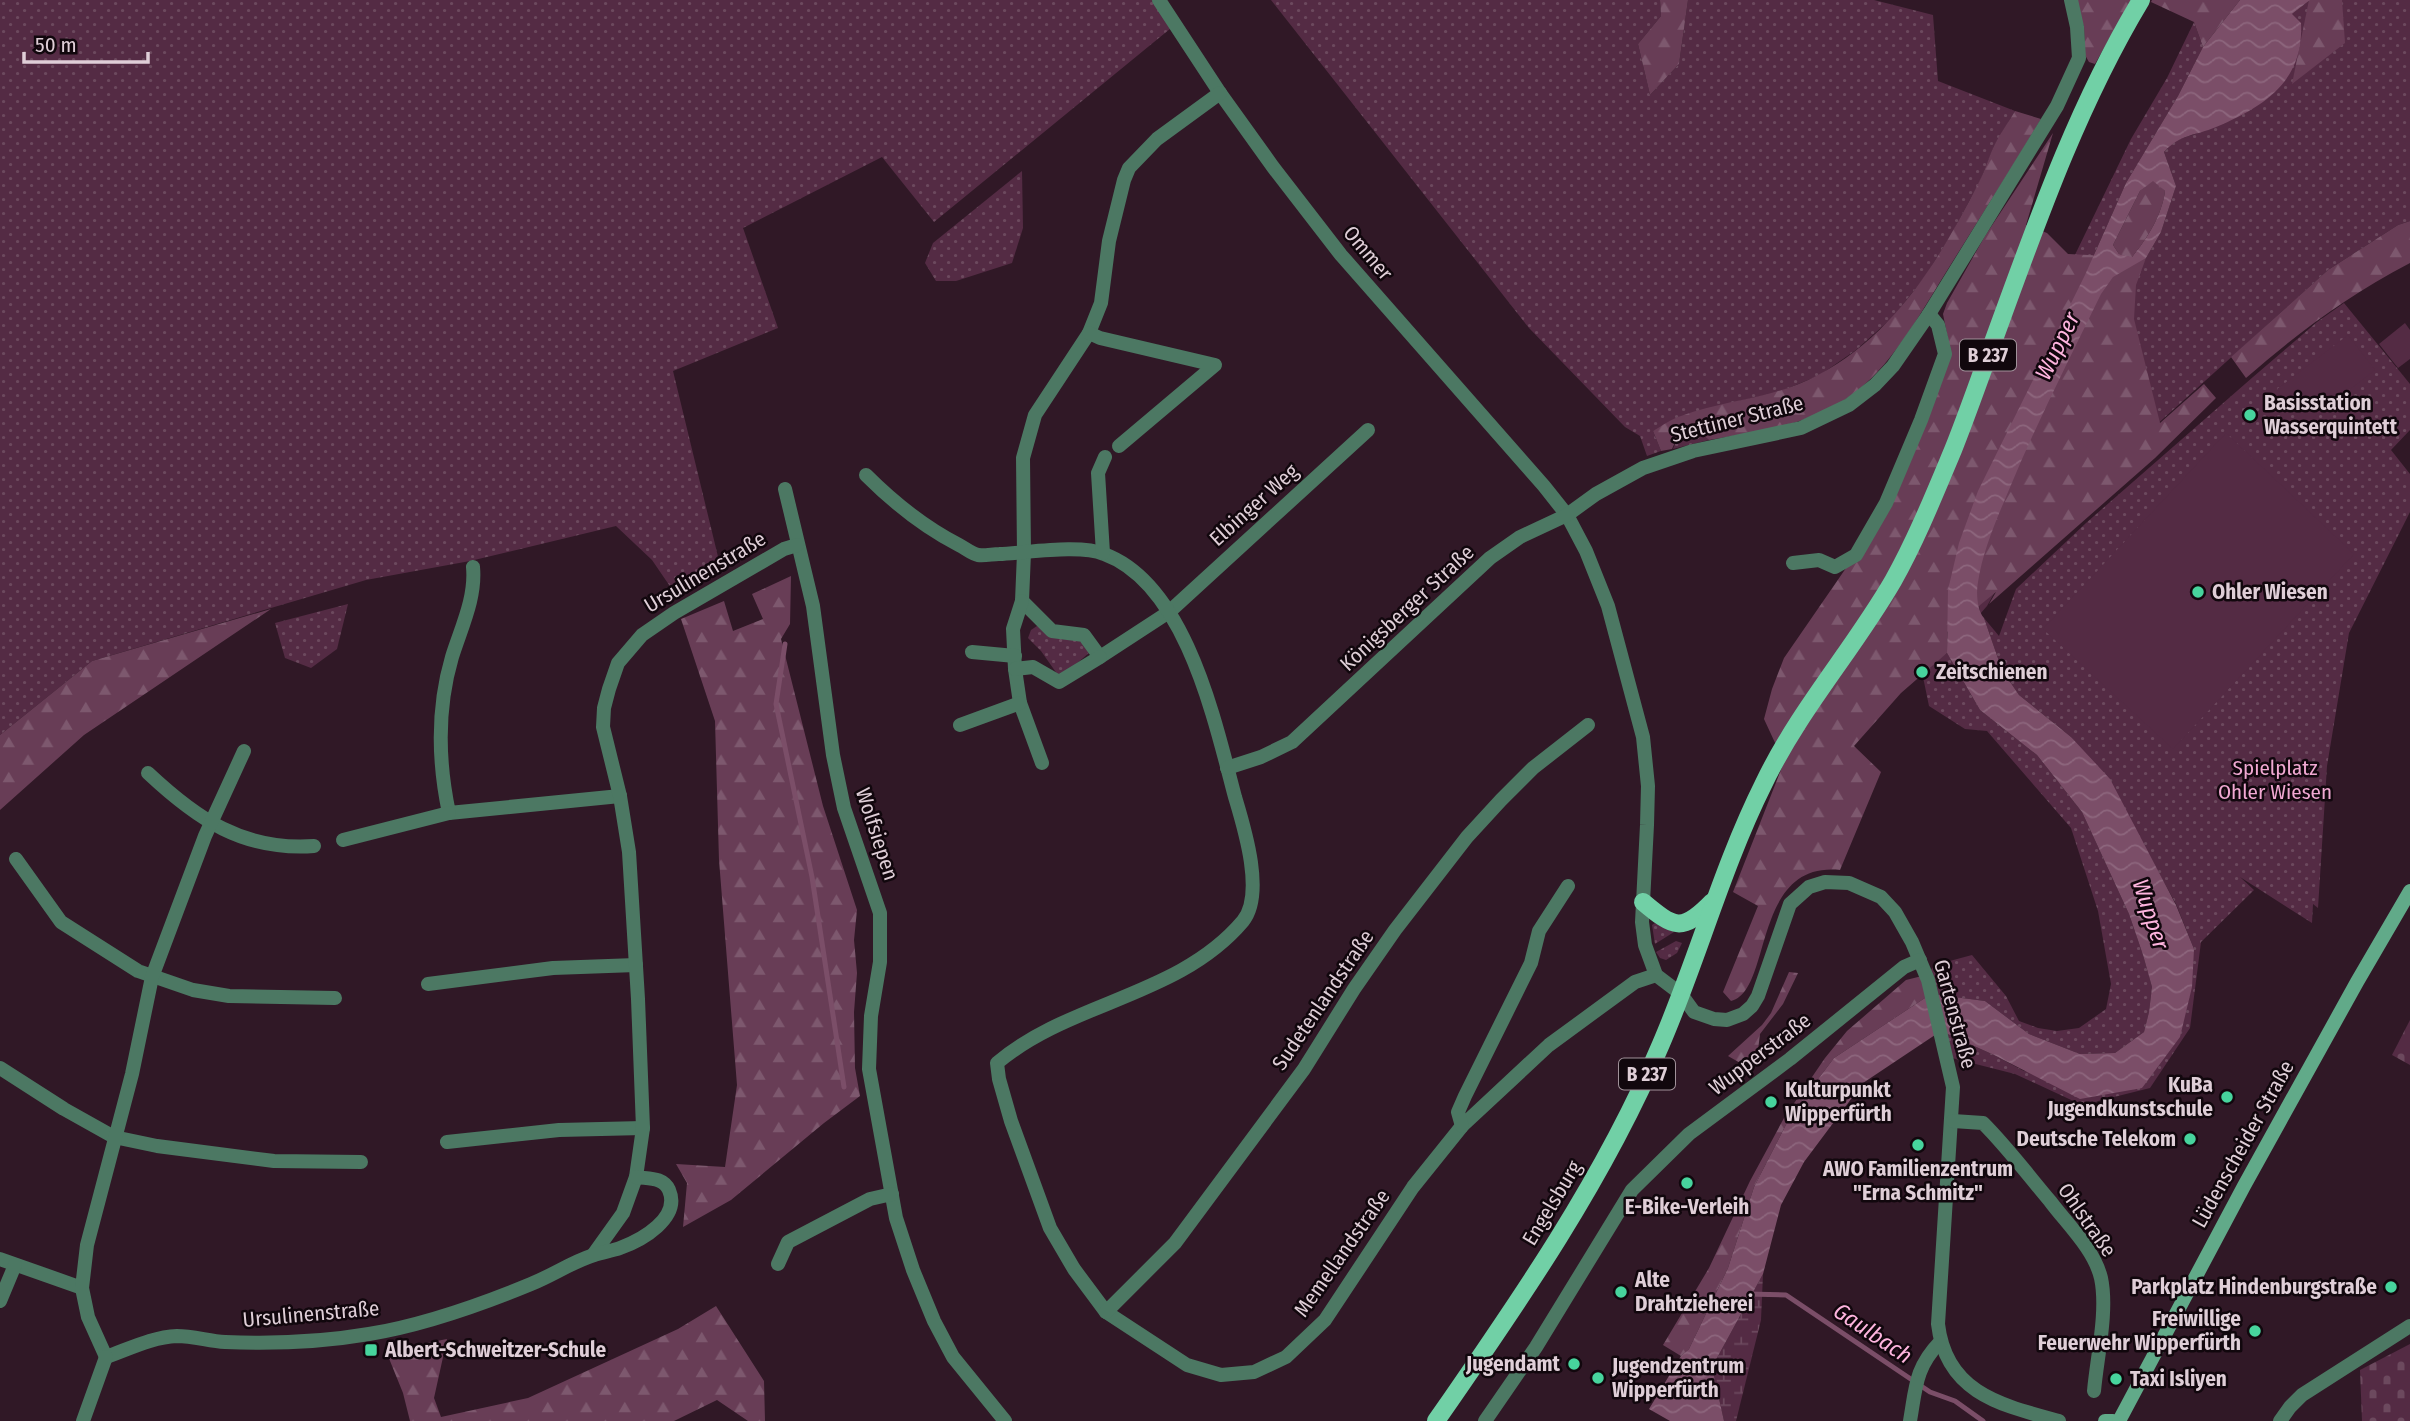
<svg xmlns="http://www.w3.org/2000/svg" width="2410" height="1421" font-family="'Fira Sans Condensed',sans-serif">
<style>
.green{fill:url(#green-dots)}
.forest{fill:url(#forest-firs)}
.wetland{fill:url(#wetland-marsh)}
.cemetery{fill:url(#cemetery-stones)}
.pitch{fill:#542b44}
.water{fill:url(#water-waves);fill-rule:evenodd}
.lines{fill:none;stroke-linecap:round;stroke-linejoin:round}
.stream{stroke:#7b4e68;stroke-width:5}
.street{stroke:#4c7863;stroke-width:14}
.secondary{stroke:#61aa89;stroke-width:14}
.primary{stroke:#71d0a6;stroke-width:18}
.poi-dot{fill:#47d49d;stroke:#11070d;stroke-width:2.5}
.labels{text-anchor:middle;stroke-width:5;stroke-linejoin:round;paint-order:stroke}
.shield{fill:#11070d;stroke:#a1929a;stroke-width:2}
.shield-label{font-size:19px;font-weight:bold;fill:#dfced7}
.street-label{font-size:21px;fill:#dfced7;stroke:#11070d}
.poi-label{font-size:21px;font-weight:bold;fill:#dfced7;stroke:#11070d;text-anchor:start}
.park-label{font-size:21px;fill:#f1a8d2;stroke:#11070d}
.water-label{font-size:23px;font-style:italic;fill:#feb4de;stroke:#11070d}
</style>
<defs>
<pattern id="green-dots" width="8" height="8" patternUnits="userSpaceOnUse" patternTransform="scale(1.75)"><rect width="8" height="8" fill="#542b44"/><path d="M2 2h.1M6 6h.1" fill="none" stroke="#6c495e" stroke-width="1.8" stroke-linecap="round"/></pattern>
<pattern id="forest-firs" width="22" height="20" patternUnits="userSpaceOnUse" patternTransform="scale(1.75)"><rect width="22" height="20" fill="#683d56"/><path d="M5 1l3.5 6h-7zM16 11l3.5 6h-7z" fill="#7d586e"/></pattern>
<pattern id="wetland-marsh" width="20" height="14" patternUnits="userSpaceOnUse" patternTransform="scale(1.75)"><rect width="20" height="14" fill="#542b44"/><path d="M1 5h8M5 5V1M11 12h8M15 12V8" fill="none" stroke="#6c495e"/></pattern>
<pattern id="cemetery-stones" width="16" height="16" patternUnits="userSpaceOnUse" patternTransform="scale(1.75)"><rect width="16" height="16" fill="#542b44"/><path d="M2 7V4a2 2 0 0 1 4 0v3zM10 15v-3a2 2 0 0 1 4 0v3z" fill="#6c495e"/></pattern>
<pattern id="water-waves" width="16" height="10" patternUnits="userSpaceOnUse" patternTransform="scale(1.75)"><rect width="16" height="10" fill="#7b4e68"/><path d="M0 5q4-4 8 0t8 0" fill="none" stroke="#8d667d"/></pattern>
</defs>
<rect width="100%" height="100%" fill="#301826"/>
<g class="green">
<path d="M0,0H1159L1176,24L934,222L882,157L743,228L778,328L673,371L721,569L678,598L652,560L616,526L470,561L366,580L92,661L0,735Z"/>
<path d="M1271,0H1660L1661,16L1638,44L1650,95L1679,64L1688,0H1874L1933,15L1938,81L2015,111L1994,146L1981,179L1951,235L1924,278L1892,318L1856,350L1820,375L1779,392L1735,402L1653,431L1661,451L1647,456L1640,436L1625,427L1529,328Z"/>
<path d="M2310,0H2410V221L2398,225L2328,270L2019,549L1987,606L1980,614L1977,589L2146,258L2161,232L2176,186L2164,152L2174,141L2198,133L2292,14Z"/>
<path d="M2194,22L2203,47L2178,96L2126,183L2085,275L2073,259L2131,139L2167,78Z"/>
<path d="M1022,171L1023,228L1012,263L956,281H936L925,263L933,243Z"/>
<path d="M2344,303L2410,384V430L2391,450L2410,474V512L2349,633L2327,766L2318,908L2313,904L2312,923L2240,877L2254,890L2201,942L2190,1028L2150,1088L2082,1105L2015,1074L1948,1057L1941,1031L1994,1055L2024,1071L2142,1088L2194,949L2176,904L2149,855L2071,737L2019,695L2002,670L1984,618L1999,636L2016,589L2086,523L2253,377L2317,322Z"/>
<path d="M1693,427L1709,440L1673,449L1680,431Z"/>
<path d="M348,604L337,649L311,668L285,658L275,623Z"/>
<path d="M1037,626L1078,638L1090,652L1060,678L1041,651L1028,638L1031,630Z"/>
<path d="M1947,653L1980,710L2037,755L2082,812L2129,914L2143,955L2152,987L2149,1012L2144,1032L2115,1053L2080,1054L2029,1034L1985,1001L1931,994L1926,975L1935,965L1972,955L2006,996L2019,1021L2038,1028L2057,1031L2079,1028L2106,1009L2111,984L2098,911L2071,828L1987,731L1965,729L1929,706L1922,672Z"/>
<path d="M1655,923L1674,932L1655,944L1652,925Z"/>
<path d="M1676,941L1682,943L1677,953L1666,960L1660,958L1656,952Z"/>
</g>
<g class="forest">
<path d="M1660,0H1688L1679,64L1650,95L1638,44L1661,16Z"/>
<path d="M2075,0H2131L2095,64L2089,62L2085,55L2084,27Z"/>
<path d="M2152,0H2240L2203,47L2194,22L2151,2Z"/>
<path d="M2309,0H2342L2345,43L2292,84Z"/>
<path d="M2015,111L2041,119C2011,170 1979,219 1948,269C1919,315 1892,368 1846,399C1805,426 1756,432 1709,440L1693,427L1680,431L1672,449L1661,451L1653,431C1662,426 1671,419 1681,416C1727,399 1774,399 1818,375C1895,335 1941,257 1979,182C1985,171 1988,159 1993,148C1999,135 2008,123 2015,111Z"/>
<path d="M2053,133L2026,225L2047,233L2068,254L2129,257L2119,254L2113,245L2140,191L2153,180L2165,191C2162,215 2147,239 2132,257L2146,258L2136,285L2134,319L2160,423L2204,384L2216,398L2155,458L1989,604L1996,592L1947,632V653L1901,693L1854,746L1881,772L1840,870C1751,861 1773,991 1731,1001L1723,992L1758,906L1733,892L1784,762L1764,719L1772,689L1784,658L1855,555L1886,503L1948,339L1943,314L1947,303L1985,236Z"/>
<path d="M2410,221V263C2347,296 2299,332 2246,378L2231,357L2328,270L2398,225Z"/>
<path d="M791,576L790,624L781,639L823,806L857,910L854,940L857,973L854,1012L855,1068L860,1096L824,1123L731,1200L683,1227L687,1183L676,1164L725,1167L737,1085L719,860L715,721L681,619L724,601L733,631L763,619L752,594Z"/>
<path d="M271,609L84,735L0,810V735L92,661Z"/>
<path d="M1789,972L1798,973L1783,1004L1760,1034L1757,1058L1742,1064L1728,1056L1762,1025L1771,1013Z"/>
<path d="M1926,975L1931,994L1834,1058L1791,1115L1754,1187L1728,1268L1689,1349L1681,1356L1663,1345L1709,1268L1750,1181L1784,1118L1825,1058L1847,1031L1906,980Z"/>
<path d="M716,1306L764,1381L765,1421H748L717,1400L674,1421H410L403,1393L386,1351L447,1339L434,1398L441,1417L528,1398L678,1329Z"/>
</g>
<path class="wetland" d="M1763,1274L1761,1320L1736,1421H1724L1712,1367Z"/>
<g class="cemetery">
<path d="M2410,1020V1065L2392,1055Z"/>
<path d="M2410,1344V1421H2362L2360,1370Z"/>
</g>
<g class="pitch">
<path d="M2405,323L2410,330V359L2398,368L2379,344Z"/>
<path d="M2348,335L2375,370L2304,425L2277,389Z"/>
<path d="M2226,433L2354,554L2173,749L2043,629Z"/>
</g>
<path class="water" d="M2240,0H2310L2292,14L2301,23C2304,81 2265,106 2216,127C2195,136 2180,134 2164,152L2176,186L2161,232L2146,258L2113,277L2101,294C2070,358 2038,420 2011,485C1998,516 1983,549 1978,582C1976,593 1977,610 1984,618L2002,670L2019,695L2071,737L2110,779L2176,905L2194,949L2192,987L2180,1037L2142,1088L2080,1099L1994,1055L1941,1031L1863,1083L1804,1162L1781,1205L1763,1274L1712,1367L1724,1421H1670L1649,1409L1681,1356L1689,1349L1728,1268L1754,1187L1791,1115L1834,1058L1931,994L1985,1001L2029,1034L2080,1054L2115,1053L2144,1032L2149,1012L2152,987L2143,955L2129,914L2082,812L2037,755L1980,710L1947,653L1948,590L1959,543L1978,491L2085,275L2126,183L2178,96L2203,47ZM2153,181L2165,191C2162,215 2147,239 2132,257L2119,254L2113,245L2140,191Z"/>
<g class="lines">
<g class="stream">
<path d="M785,644L776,704L812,877L844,1087"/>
<path d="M1747,1294L1786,1295L1930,1392L1955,1401L1983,1421"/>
</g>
<g class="street">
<path d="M1159,0L1220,93L1273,167L1341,255L1544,486L1567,515L1586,551L1608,606L1643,737L1648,786L1647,825L1642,922L1645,945L1656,975L1681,994L1694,1012L1714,1019L1727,1020L1743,1014L1752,1006L1758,996L1790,904L1809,887L1825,882L1849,883L1881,897L1895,912L1912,942L1928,980L1953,1087L1938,1324C1946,1393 2001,1405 2059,1421"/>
<path d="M1220,93L1157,139L1129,168L1124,180L1109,241L1101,303L1089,333L1035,415L1023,458L1024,553L1022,601L1052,631L1084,635L1100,657L1169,612L1368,430"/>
<path d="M1089,333L1100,338L1215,365L1119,446"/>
<path d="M866,475C894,503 924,527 959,545C965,548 972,554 978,555C984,556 993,554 999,554C1027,553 1080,544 1104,554C1186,584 1215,722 1235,797C1244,827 1265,894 1243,921C1179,997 1070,1001 997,1063L999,1079L1011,1121L1050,1228L1074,1269L1106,1312L1187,1365L1221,1375L1254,1372L1286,1357L1325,1320L1413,1187L1462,1126L1549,1045L1635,982L1656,975"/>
<path d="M785,489L813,606L833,755L844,808L880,913V962L871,1016L869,1069L896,1218L913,1270L934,1321L953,1357L1005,1421"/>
<path d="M1103,553L1098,473L1105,457"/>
<path d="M1793,563L1819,560L1835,567L1856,555L1886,503L1921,420L1945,354L1938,325L1929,314"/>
<path d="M473,567C476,598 461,628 452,657C437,708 438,761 449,813L620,796"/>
<path d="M1022,601L1013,629L1015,669L1020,703L1042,763"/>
<path d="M972,652L1015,656"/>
<path d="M1015,669L1033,667L1059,682L1100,657"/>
<path d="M960,725L1020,703"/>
<path d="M1227,768L1261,757L1292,742L1490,558L1520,537L1567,515L1596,494L1643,468L1693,451L1801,428L1849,405L1875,385L1893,366L1929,314L2057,106L2079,58L2077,27L2071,0"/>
<path d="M148,773C197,819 243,851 314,846"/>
<path d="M343,840L449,813"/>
<path d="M16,859L61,922L138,971L193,990L229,996L335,998"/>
<path d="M428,984L553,968L636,965"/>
<path d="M0,1068L64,1109L114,1137L157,1146L274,1161L361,1162"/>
<path d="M1953,1121L1983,1123C2007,1147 2028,1175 2050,1201C2067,1224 2094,1249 2101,1278C2108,1311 2097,1357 2094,1391"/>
<path d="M1462,1126L1458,1112L1465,1096L1531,963L1539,931L1568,886"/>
<path d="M447,1142L559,1130L643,1128"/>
<path d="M593,1255L623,1213L636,1177L643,1128L638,999L629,852L620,796L603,727L604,708L609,689L618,663L642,635L674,613L784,549L797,545"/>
<path d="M0,1259L82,1288"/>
<path d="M778,1264L788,1242L870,1199L892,1194"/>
<path d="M0,1301L15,1265"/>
<path d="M1106,1312L1175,1243L1304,1069L1354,989L1395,930L1467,837L1501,800L1533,768L1588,725"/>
<path d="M106,1357C129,1349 152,1337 177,1336C193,1336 209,1341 225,1342C272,1344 322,1342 369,1334C424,1325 480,1305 531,1284C553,1275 572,1262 594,1255C603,1252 612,1251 620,1248C642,1240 681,1218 669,1190C663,1177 649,1179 636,1177"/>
<path d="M106,1357L88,1317L82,1288L87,1245L132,1074L152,977L205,836L244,751"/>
<path d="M83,1421L106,1357"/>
<path d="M1485,1421L1536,1347L1632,1190L1689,1134L1790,1059L1904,967L1920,960"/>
<path d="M1910,1421C1916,1387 1915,1368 1940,1342"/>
<path d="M2280,1421L2290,1407L2302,1395L2410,1326"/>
</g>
<g class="secondary">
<path d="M2105,1421H2113"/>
<path d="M2119,1421L2244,1186L2357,982L2410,891"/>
</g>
<g class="primary">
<path d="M1643,902C1674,928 1682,933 1712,902"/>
<path d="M1436,1421C1520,1300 1604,1179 1661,1044C1698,958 1722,867 1764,783C1799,710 1853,650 1893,581C1916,540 1935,493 1953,450C1967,415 1979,380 1992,345C2035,227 2076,108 2141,0"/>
</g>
</g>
<g class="poi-dot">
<circle cx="2250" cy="415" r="7"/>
<circle cx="2198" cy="592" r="7"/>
<circle cx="1922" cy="672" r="7"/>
<circle cx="2227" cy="1097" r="7"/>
<circle cx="1771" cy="1102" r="7"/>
<circle cx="2190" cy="1139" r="7"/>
<circle cx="1918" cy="1145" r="7"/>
<circle cx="1687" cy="1183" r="7"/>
<circle cx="2391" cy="1287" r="7"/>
<circle cx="1621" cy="1292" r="7"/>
<circle cx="2255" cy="1331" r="7"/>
<rect x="364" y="1343" width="14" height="14" rx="3.5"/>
<circle cx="1574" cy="1364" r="7"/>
<circle cx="1598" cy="1378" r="7"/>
<circle cx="2116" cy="1379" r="7"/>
</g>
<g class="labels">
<g class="shield">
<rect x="1960" y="339.5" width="56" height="31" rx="5"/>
<rect x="1619" y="1058.5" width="56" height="31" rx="5"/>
</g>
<g class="shield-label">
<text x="1988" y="362">B 237</text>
<text x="1647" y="1081">B 237</text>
</g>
<g class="street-label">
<text transform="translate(1368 253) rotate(50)" y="7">Ommer</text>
<text transform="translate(1737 419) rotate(-14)" y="7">Stettiner Straße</text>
<text transform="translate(1254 505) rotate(-42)" y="7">Elbinger Weg</text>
<text transform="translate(705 572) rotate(-31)" y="7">Ursulinenstraße</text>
<text transform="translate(1407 608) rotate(-43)" y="7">Königsberger Straße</text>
<text transform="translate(877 834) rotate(72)" y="7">Wolfsiepen</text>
<text transform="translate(1323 1000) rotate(-56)" y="7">Sudetenlandstraße</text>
<text transform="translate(1955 1014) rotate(75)" y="7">Gartenstraße</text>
<text transform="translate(1760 1054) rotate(-37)" y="7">Wupperstraße</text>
<text transform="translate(2243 1144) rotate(-61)" y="7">Lüdenscheider Straße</text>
<text transform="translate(1552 1203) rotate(-59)" y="7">Engelsburg</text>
<text transform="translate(2087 1220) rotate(55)" y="7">Ohlstraße</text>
<text transform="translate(1342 1253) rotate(-55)" y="7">Memellandstraße</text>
<text transform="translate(311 1314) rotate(-5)" y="7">Ursulinenstraße</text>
</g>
<g class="poi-label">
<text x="2264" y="410">Basisstation<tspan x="2264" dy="24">Wasserquintett</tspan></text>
<text x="2212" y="599">Ohler Wiesen</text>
<text x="1936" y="679">Zeitschienen</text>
<text x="2213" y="1092" text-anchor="end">KuBa<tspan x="2213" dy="24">Jugendkunstschule</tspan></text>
<text x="1785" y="1097">Kulturpunkt<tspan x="1785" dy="24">Wipperfürth</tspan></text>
<text x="2176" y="1146" text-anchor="end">Deutsche Telekom</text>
<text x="1918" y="1176" text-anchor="middle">AWO Familienzentrum<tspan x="1918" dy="24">"Erna Schmitz"</tspan></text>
<text x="1687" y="1214" text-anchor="middle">E-Bike-Verleih</text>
<text x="1635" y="1287">Alte<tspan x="1635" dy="24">Drahtzieherei</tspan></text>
<text x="2377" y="1294" text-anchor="end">Parkplatz Hindenburgstraße</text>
<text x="2241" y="1326" text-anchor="end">Freiwillige<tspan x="2241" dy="24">Feuerwehr Wipperfürth</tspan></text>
<text x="385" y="1357">Albert-Schweitzer-Schule</text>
<text x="1560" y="1371" text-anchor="end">Jugendamt</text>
<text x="1612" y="1373">Jugendzentrum<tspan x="1612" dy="24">Wipperfürth</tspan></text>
<text x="2130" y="1386">Taxi Isliyen</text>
</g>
<g class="park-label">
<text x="2275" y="775">Spielplatz<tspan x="2275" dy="24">Ohler Wiesen</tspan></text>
</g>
<g class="water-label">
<text transform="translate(2057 346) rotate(-64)" y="8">Wupper</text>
<text transform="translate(2151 914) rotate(72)" y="8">Wupper</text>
<text transform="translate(1873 1333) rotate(34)" y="8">Gaulbach</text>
</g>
</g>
<path d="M24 52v10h124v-10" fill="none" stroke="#dfced7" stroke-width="3.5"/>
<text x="35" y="52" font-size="21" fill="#dfced7" stroke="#11070d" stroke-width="5" paint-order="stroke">50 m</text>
</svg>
